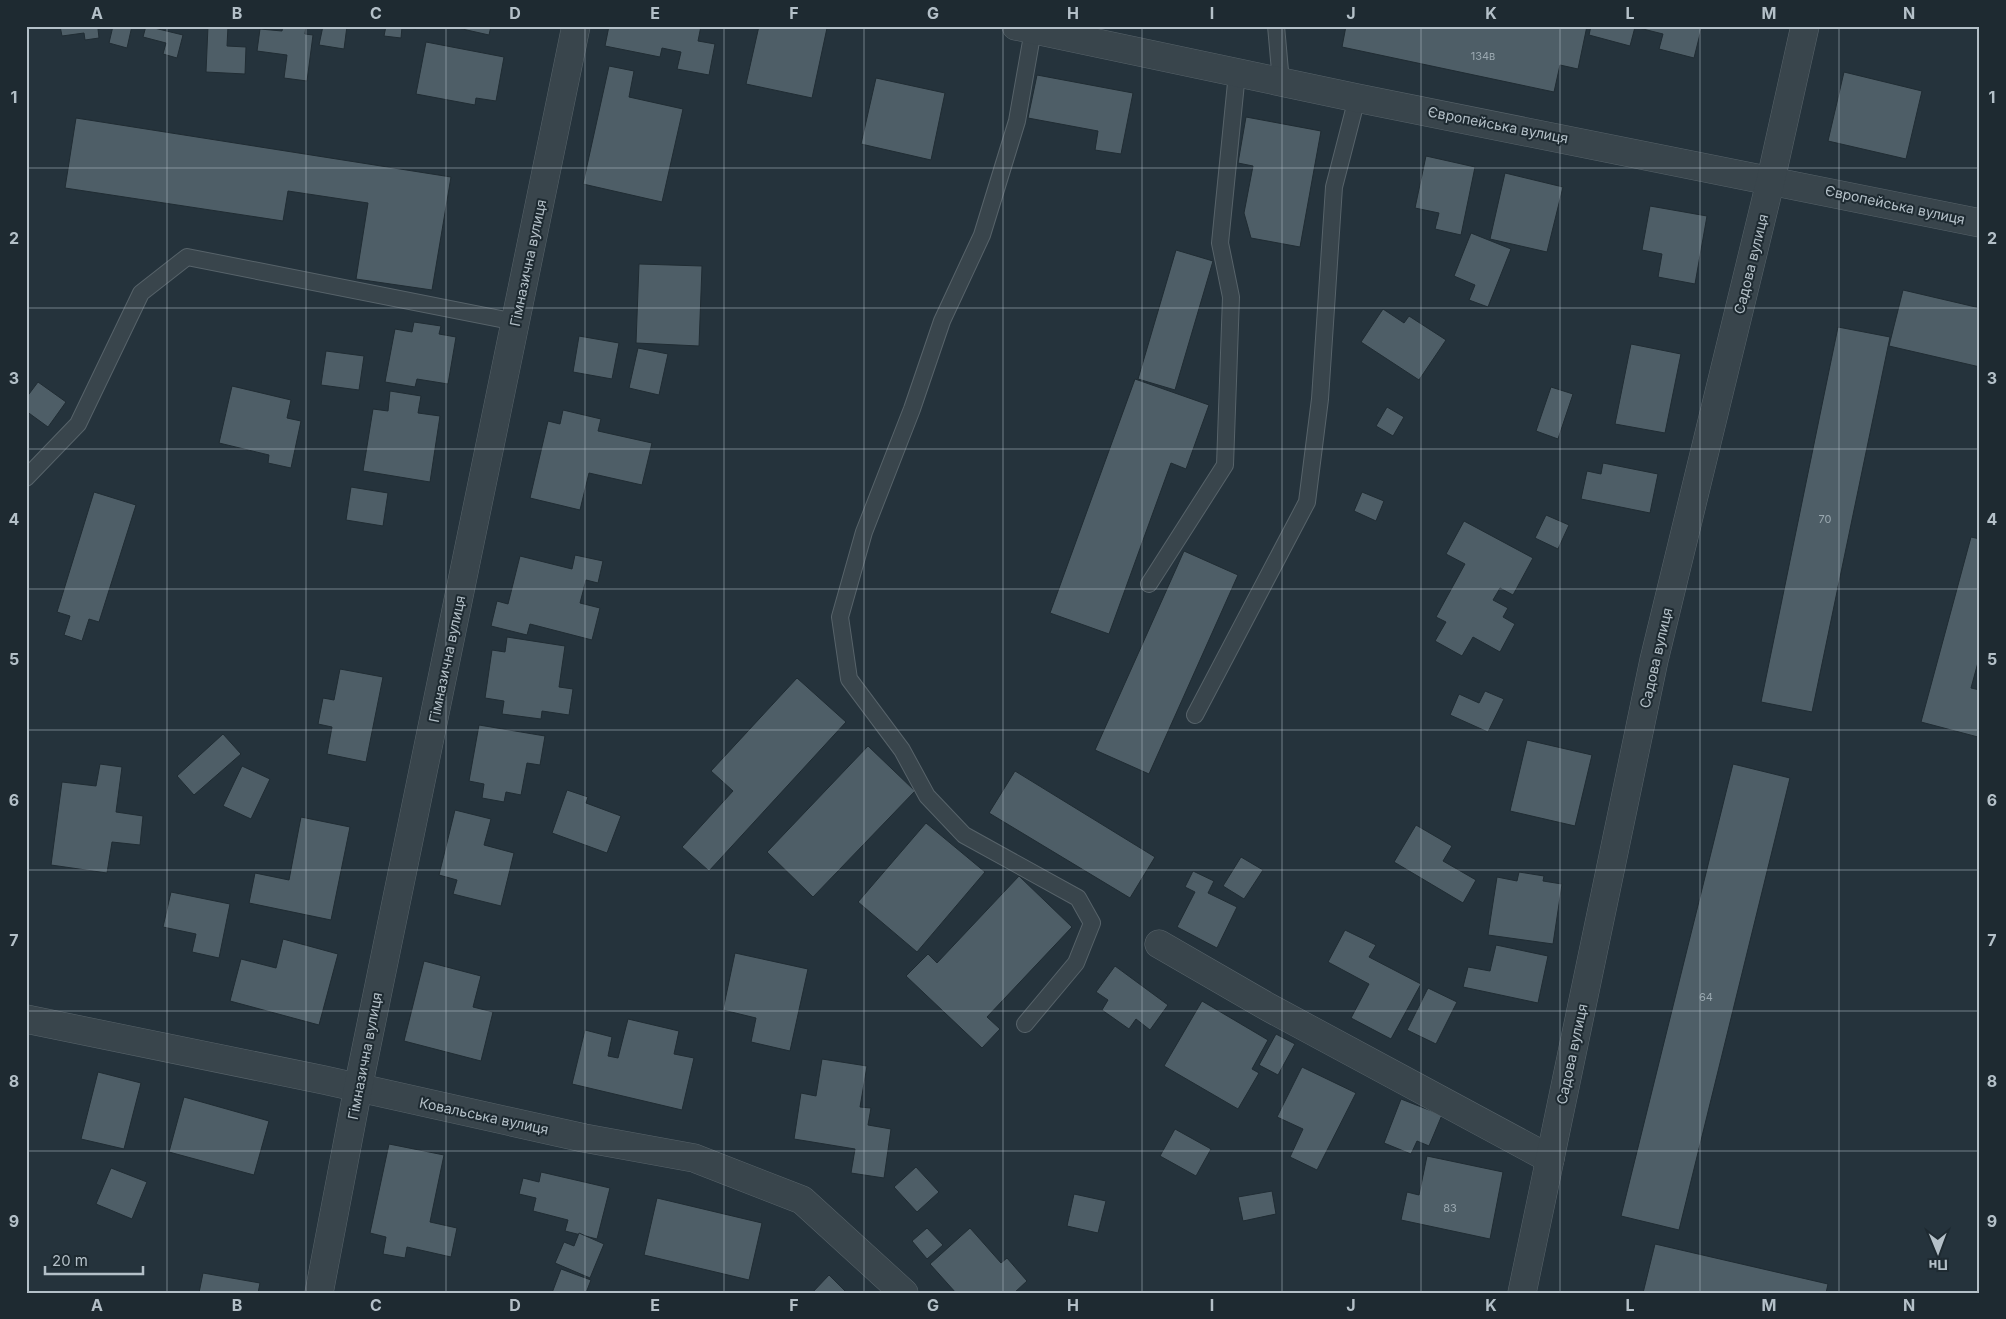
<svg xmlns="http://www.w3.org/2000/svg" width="2006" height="1319" font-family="Inter,sans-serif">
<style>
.building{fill:#4e5e67;stroke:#202c33}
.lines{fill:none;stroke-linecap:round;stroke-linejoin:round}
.lane-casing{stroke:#57636a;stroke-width:18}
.street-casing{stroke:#57636a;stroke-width:29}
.lane{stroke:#39454c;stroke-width:16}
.street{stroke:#39454c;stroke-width:28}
.grid{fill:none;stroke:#b4c0c8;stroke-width:1;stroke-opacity:0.55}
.labels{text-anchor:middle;stroke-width:4;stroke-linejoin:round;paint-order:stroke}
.number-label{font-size:11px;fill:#9aa8b0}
.street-label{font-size:14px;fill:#b4c0c8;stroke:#1e2a31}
.neatline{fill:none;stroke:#b4c0c8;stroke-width:2}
.grid-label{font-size:16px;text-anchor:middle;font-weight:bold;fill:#b4c0c8}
</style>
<rect width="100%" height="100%" fill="#25333c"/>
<g class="building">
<path d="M60,26H107V28L98,29L99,38L85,40L84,33L62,36Z"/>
<path d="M113,26H132L127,48L109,43Z"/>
<path d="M146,26L183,35L177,58L163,54L166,43L143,37Z"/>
<path d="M208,26H228L227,46L246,47L245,74L206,72Z"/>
<path d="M283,26H306L305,34L313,35L307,81L284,78L287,55L257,51L260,29L282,31Z"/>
<path d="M323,26H347L344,49L319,45Z"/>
<path d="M386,26H416V29L402,27L401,38L384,36Z"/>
<path d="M449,26H491L489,35Z"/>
<path d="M609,26H701L698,41L715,44L709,75L677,69L681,52L662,48L660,57L605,46Z"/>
<path d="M759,26L827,28L812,98L746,84Z"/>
<path d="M1346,26H1587L1578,69L1560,65L1554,92L1342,47Z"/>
<path d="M1591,26H1702L1694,58L1659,49L1663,34L1635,27L1630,46L1589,35Z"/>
<path d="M426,42L504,57L496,101L476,98L475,105L416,94Z"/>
<path d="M609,66L634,71L629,97L683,109L662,202L583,184Z"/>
<path d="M1844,72L1922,91L1906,159L1828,141Z"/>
<path d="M1037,75L1133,93L1121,154L1095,150L1098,131L1028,118Z"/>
<path d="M876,78L945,93L931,160L861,144Z"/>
<path d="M1246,117L1321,131L1300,247L1251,238L1244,213L1253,166L1238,163Z"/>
<path d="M76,118L451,177L432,290L356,279L368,203L288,191L283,221L65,188Z"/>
<path d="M1426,156L1475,167L1461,235L1435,229L1439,213L1415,208Z"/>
<path d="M1505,173L1563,187L1547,252L1490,239Z"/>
<path d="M1650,206L1707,216L1695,284L1658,277L1662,254L1642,250Z"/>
<path d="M1471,233L1511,249L1488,307L1469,300L1475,285L1454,276Z"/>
<path d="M1176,250L1213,261L1175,390L1138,379Z"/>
<path d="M639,264L702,266L699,346L636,343Z"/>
<path d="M1903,290L1980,308V367L1889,346Z"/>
<path d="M1383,309L1404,323L1409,316L1446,340L1419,380L1361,342Z"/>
<path d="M414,322L441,326L439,334L456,337L448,384L417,379L415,387L385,382L395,329L412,332Z"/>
<path d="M1838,327L1890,337L1812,712L1761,702Z"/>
<path d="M579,336L619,343L612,379L573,372Z"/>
<path d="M1631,344L1681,354L1665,433L1615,424Z"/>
<path d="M638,348L668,354L659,395L629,388Z"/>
<path d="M326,351L364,356L359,390L321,385Z"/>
<path d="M1135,379L1209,405L1186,469L1171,463L1109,634L1050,613Z"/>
<path d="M38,382L66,402L48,427L26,411V398Z"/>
<path d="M232,386L291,400L287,418L301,421L291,468L268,463L269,455L219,443Z"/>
<path d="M1551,387L1573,394L1558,439L1536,431Z"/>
<path d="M390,391L421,396L418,413L440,416L430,482L363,471L373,409L388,411Z"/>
<path d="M1387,407L1404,417L1393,436L1376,426Z"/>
<path d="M563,410L601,419L598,431L652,443L642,485L589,473L580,510L530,498L548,421L560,424Z"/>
<path d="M1603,463L1658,474L1650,513L1581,499L1587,471L1601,474Z"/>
<path d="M351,487L388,493L383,526L346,520Z"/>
<path d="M94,492L136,505L99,622L89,619L82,641L64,635L70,616L57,612Z"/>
<path d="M1362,492L1384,501L1376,521L1354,511Z"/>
<path d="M1546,515L1569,525L1558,549L1535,538Z"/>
<path d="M1464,521L1533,558L1513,595L1500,588L1493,600L1508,608L1503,617L1515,624L1500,652L1473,637L1462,656L1435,641L1446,622L1436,617L1465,564L1446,554Z"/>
<path d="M1971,537L1980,539V655L1971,688L1980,690L1978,737L1921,722Z"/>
<path d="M1184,551L1238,575L1149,774L1095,750Z"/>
<path d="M575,555L603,561L598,583L586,580L580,603L600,608L592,640L530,624L527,635L491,626L497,601L508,604L520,556L572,569Z"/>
<path d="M507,637L565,646L559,687L573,689L569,715L542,711L541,719L502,714L504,701L485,698L492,650L505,652Z"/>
<path d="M340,669L383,677L366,762L327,754L332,727L318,724L323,698L334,700Z"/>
<path d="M797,678L846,722L709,871L682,847L733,791L711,771Z"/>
<path d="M1485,691L1504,699L1488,732L1450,715L1459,694L1479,703Z"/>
<path d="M479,725L545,736L540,765L527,763L521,795L506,792L504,802L482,798L484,784L469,781Z"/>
<path d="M223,734L241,754L194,795L177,776Z"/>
<path d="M1527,740L1592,755L1575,826L1510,811Z"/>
<path d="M868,746L915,791L813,897L767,852Z"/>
<path d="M100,764L122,767L116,812L143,816L140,845L112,842L107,873L51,865L62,782L96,786Z"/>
<path d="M1733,764L1790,778L1679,1230L1621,1216Z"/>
<path d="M242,766L270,779L251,819L223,806Z"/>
<path d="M1015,771L1155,857L1130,898L989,813Z"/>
<path d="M567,790L588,797L586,803L621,816L607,853L552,833Z"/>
<path d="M455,810L491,819L484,845L514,853L501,906L453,894L457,880L439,875Z"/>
<path d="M301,817L350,827L331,920L249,903L255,873L289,880Z"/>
<path d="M926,823L985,872L917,952L858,902Z"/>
<path d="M1416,825L1452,846L1443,861L1476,880L1463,903L1394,862Z"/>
<path d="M1241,857L1263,870L1244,899L1223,886Z"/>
<path d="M1193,871L1214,881L1208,893L1237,907L1217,948L1177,927L1195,892L1185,887Z"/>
<path d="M1519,872L1544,876L1543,881L1562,884L1553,944L1488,935L1497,877L1517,881Z"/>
<path d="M1019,876L1072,927L987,1017L1000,1029L982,1048L906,976L928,954L937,963Z"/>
<path d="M171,892L230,904L219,958L192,952L196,934L163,927Z"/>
<path d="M1345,930L1376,945L1369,957L1421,984L1391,1039L1351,1018L1369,984L1328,962Z"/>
<path d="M283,939L338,954L319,1025L230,1001L241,959L276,968Z"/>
<path d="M1496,945L1548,956L1538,1003L1463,987L1468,967L1490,971Z"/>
<path d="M735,953L808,969L790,1051L751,1042L756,1018L723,1010Z"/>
<path d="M424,961L481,976L473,1007L493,1012L481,1061L404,1041Z"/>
<path d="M1115,966L1168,1005L1150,1030L1136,1019L1129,1029L1102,1010L1108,1000L1096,992Z"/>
<path d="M1428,988L1457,1002L1436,1044L1407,1030Z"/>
<path d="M1202,1001L1268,1040L1252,1069L1259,1073L1238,1109L1164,1066Z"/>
<path d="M628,1019L679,1031L674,1054L694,1058L682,1110L572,1084L585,1030L612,1037L608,1056L618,1058Z"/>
<path d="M1276,1034L1295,1044L1278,1075L1259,1065Z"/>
<path d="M822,1059L867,1066L860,1107L871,1108L868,1125L891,1129L884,1178L851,1173L855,1149L794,1139L801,1093L816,1096Z"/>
<path d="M1302,1067L1356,1093L1317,1170L1290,1157L1303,1129L1277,1117Z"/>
<path d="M98,1072L141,1083L124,1149L81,1139Z"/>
<path d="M184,1097L269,1121L254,1175L169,1152Z"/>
<path d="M1401,1099L1442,1115L1429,1146L1417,1141L1411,1154L1384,1143Z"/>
<path d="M1175,1129L1211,1149L1196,1176L1160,1156Z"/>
<path d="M389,1144L444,1155L430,1222L457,1228L451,1257L407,1247L405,1258L383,1254L386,1237L370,1233Z"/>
<path d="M1427,1156L1503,1172L1490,1239L1401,1220L1407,1192L1419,1195Z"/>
<path d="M916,1167L939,1192L917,1212L894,1187Z"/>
<path d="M111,1168L147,1182L132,1219L96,1204Z"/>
<path d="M541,1172L610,1188L597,1239L565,1231L568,1220L533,1211L536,1198L519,1194L523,1178L539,1182Z"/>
<path d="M1272,1191L1276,1214L1243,1221L1238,1197Z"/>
<path d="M1074,1194L1106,1201L1098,1233L1067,1226Z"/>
<path d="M657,1198L762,1223L749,1280L644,1255Z"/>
<path d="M927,1228L943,1245L927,1259L912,1241Z"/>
<path d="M970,1228L1001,1263L1007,1258L1027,1281L1014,1293H956L930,1264Z"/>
<path d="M579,1233L604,1244L590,1278L555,1263L564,1242L574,1246Z"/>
<path d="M1655,1244L1828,1284L1826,1293H1643Z"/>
<path d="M561,1269L591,1280L586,1293H552Z"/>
<path d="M203,1273L260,1283L258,1293H199Z"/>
<path d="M829,1275L847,1293H812Z"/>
</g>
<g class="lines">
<g class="lane-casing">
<g id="lane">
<path d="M1276,26L1281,82"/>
<path d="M26,478L78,424L141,293L187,257L516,322"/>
<path d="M1149,584L1225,465L1231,297L1220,243L1237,73"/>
<path d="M1195,715L1307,502L1320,399L1334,187L1357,98"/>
<path d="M1025,1024L1076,963L1092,923L1078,898L964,835L927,796L902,750L849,679L840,617L864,532L912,409L942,321L982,235L1017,121L1033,30"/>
</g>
</g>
<g class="street-casing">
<g id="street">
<path d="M1016,26L1357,98L1980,223"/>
<path d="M1159,944L1268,1007L1550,1159"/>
<path d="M26,1019L324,1080L584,1138L694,1158L802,1200L904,1293"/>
<path d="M319,1293L358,1088L576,26"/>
<path d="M1522,1293L1654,660L1771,179L1805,26"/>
</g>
</g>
<use href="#lane" class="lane"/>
<use href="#street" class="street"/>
</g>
<path class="grid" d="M167,26V1293M306,26V1293M446,26V1293M585,26V1293M724,26V1293M864,26V1293M1003,26V1293M1142,26V1293M1282,26V1293M1421,26V1293M1560,26V1293M1700,26V1293M1839,26V1293M26,168H1980M26,308H1980M26,449H1980M26,589H1980M26,730H1980M26,870H1980M26,1011H1980M26,1151H1980"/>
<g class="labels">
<g class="number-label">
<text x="1483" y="60">134в</text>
<text x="1825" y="523">70</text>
<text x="1706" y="1001">64</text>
<text x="1450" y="1212">83</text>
</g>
<g class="street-label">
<text transform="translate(1498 125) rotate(11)" y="5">Європейська вулиця</text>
<text transform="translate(1895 205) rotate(12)" y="5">Європейська вулиця</text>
<text transform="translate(528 263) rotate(-78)" y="5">Гімназична вулиця</text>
<text transform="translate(1751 264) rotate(-76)" y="5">Садова вулиця</text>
<text transform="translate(1656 658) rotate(-77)" y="5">Садова вулиця</text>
<text transform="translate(447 659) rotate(-78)" y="5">Гімназична вулиця</text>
<text transform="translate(1572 1054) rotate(-78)" y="5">Садова вулиця</text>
<text transform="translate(365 1056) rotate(-79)" y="5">Гімназична вулиця</text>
<text transform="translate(484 1116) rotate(12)" y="5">Ковальська вулиця</text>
</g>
</g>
<rect width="2006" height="1319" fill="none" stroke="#1e2a31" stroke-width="55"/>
<g transform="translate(1938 1252) rotate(179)" stroke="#1e2a31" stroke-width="4" paint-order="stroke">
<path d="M0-4L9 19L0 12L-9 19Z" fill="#b4c0c8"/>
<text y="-8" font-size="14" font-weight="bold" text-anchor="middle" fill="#b4c0c8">Пн</text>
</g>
<path d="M45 1266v8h98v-8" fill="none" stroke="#b4c0c8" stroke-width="2.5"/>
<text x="52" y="1266" font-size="15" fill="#b4c0c8" stroke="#1e2a31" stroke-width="4" paint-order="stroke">20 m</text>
<rect x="28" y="28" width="1950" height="1264" class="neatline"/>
<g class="grid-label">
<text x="97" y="19">A</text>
<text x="237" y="19">B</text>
<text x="376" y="19">C</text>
<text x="515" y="19">D</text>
<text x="655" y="19">E</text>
<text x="794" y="19">F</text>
<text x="933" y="19">G</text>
<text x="1073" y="19">H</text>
<text x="1212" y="19">I</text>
<text x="1351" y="19">J</text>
<text x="1491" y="19">K</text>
<text x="1630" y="19">L</text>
<text x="1769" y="19">M</text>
<text x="1909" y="19">N</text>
<text x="14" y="103">1</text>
<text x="1992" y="103">1</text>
<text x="14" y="244">2</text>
<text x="1992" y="244">2</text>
<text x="14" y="384">3</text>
<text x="1992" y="384">3</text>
<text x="14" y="525">4</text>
<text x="1992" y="525">4</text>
<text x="14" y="665">5</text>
<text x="1992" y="665">5</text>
<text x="14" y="806">6</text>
<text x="1992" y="806">6</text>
<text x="14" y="946">7</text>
<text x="1992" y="946">7</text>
<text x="14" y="1087">8</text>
<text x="1992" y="1087">8</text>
<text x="14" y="1227">9</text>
<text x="1992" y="1227">9</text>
<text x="97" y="1311">A</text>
<text x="237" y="1311">B</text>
<text x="376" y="1311">C</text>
<text x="515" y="1311">D</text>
<text x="655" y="1311">E</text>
<text x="794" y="1311">F</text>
<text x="933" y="1311">G</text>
<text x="1073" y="1311">H</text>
<text x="1212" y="1311">I</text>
<text x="1351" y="1311">J</text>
<text x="1491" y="1311">K</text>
<text x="1630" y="1311">L</text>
<text x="1769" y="1311">M</text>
<text x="1909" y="1311">N</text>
</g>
</svg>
